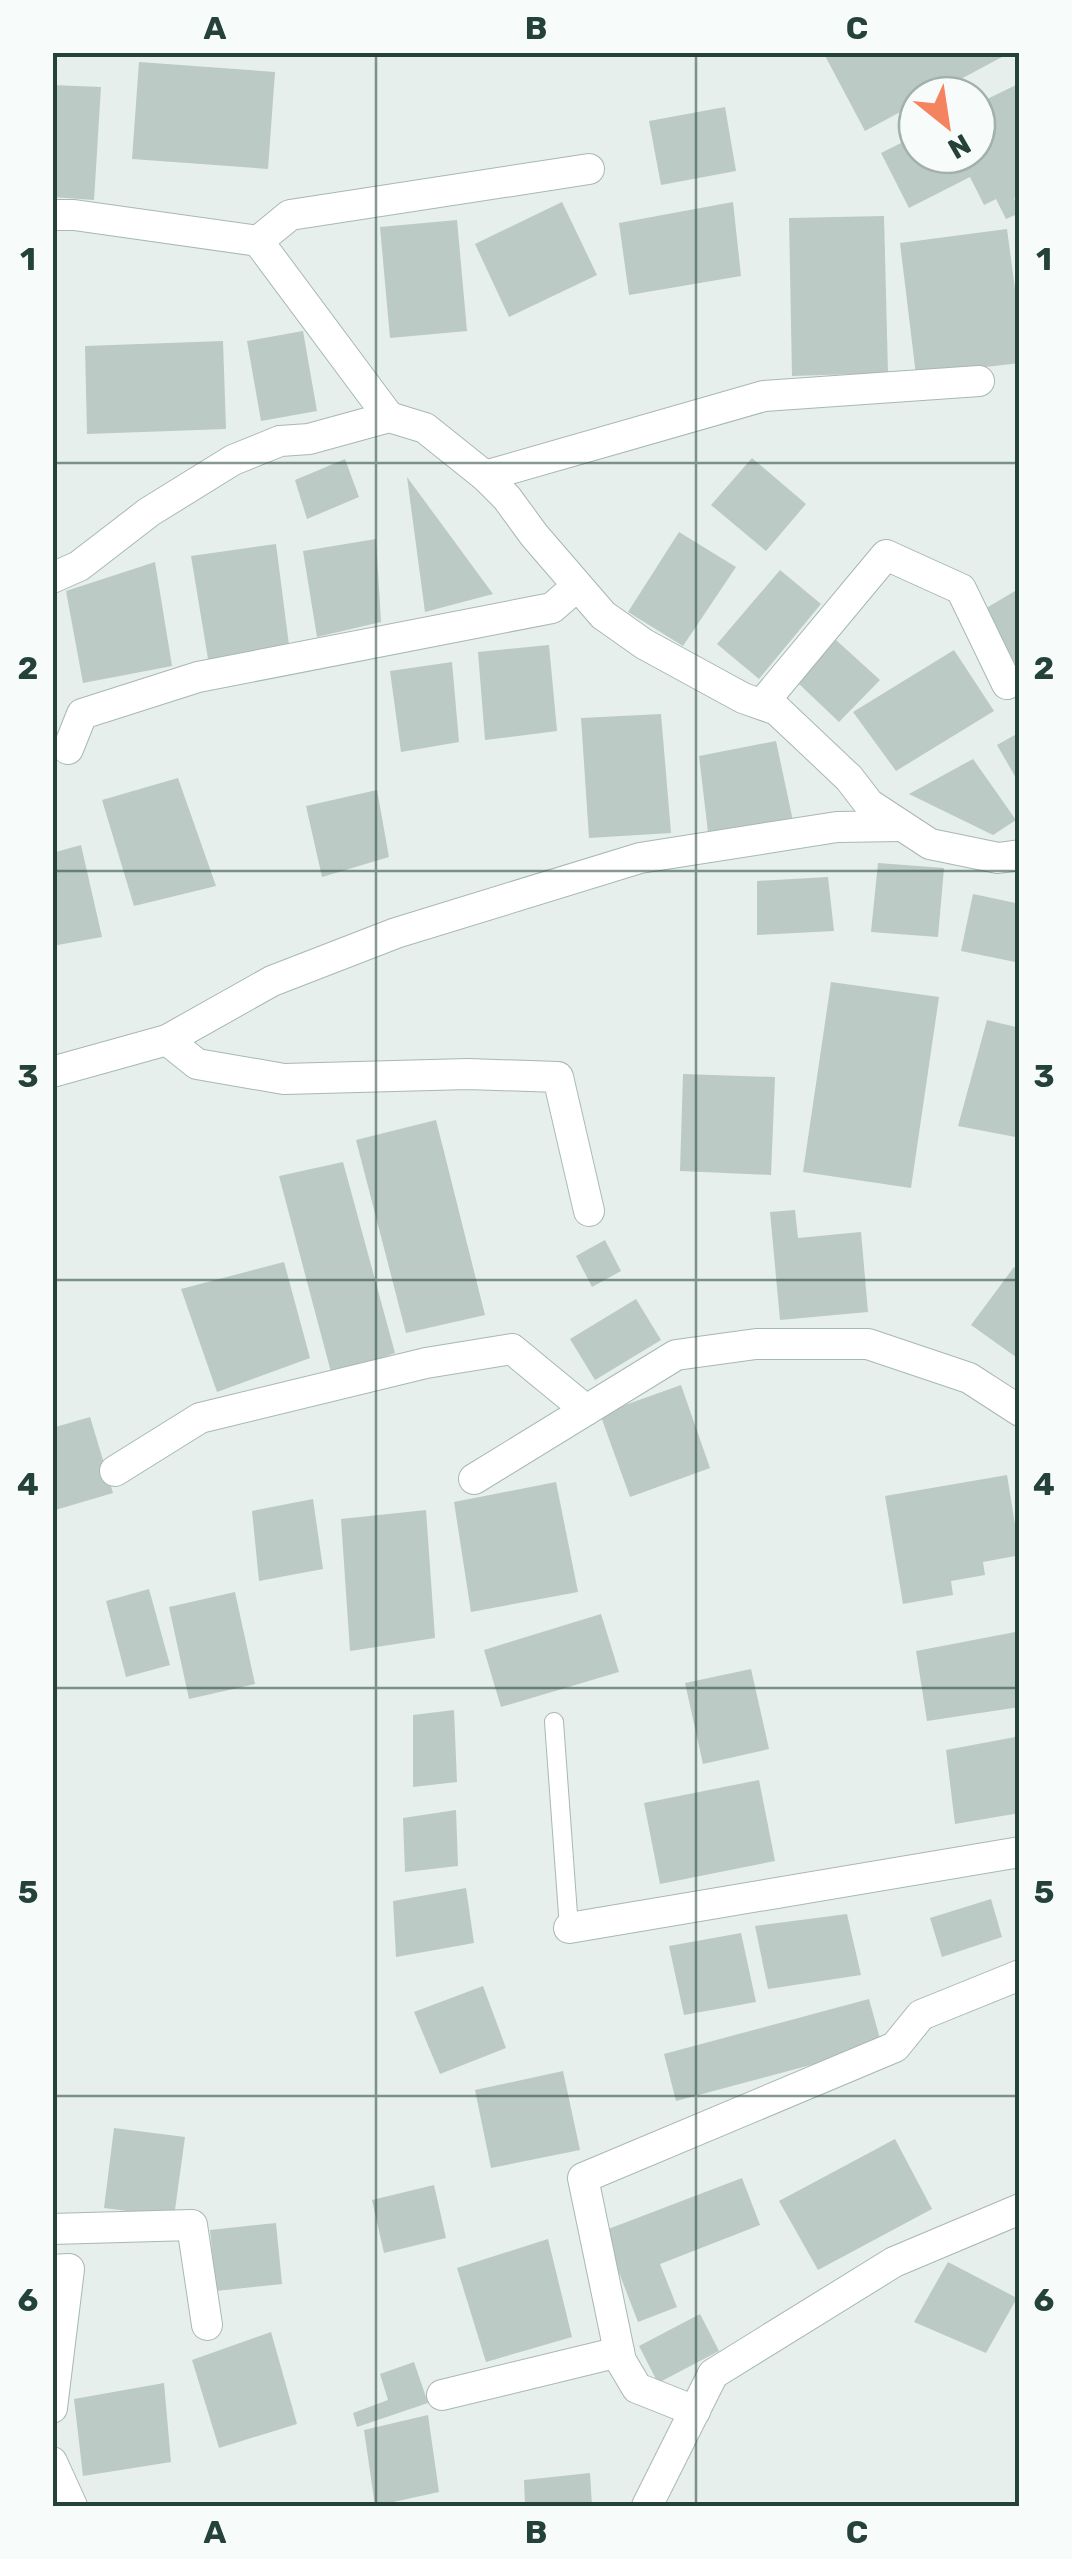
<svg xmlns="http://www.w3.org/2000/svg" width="1072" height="2559" font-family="Rubik,sans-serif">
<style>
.building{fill:#bbcac4}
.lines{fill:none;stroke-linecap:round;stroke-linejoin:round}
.service-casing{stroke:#a8b8b2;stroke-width:20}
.minor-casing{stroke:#a8b8b2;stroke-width:32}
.tertiary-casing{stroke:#a8b8b2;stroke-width:32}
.service{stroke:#fff;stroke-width:18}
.minor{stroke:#fff;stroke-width:30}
.tertiary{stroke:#fff;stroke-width:30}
.grid{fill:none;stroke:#24423a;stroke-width:2.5;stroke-opacity:0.55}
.neatline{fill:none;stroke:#24423a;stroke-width:4}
.grid-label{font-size:32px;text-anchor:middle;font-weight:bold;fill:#24423a}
</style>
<rect width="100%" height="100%" fill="#e6efeb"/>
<g class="building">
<path d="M823,52H999L1002,57L931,95H917V103L865,131Z"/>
<path d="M139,62L275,72L268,169L132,159Z"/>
<path d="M1020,83V195L1014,198L1020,213L1006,219L996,199L984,205L970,177L909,208L881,153L917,135V155H977V104Z"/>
<path d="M52,85L101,87L94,200L52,197Z"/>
<path d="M725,107L736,171L661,185L649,121Z"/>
<path d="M562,202L597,275L509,317L475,244Z"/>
<path d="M733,202L741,276L629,295L619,223Z"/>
<path d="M884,216L888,373L792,376L789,218Z"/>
<path d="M457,220L467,331L390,338L380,227Z"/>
<path d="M1007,229L1020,326V363L916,375L900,243Z"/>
<path d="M303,331L317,411L261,421L247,341Z"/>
<path d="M223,341L226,429L87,434L85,346Z"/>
<path d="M752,458L806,504L766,551L711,505Z"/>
<path d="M345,459L359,497L307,519L295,480Z"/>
<path d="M407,477L493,594L425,612Z"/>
<path d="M679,532L736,567L683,646L628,612Z"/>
<path d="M376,539L381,622L317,637L303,551Z"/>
<path d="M276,544L290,653L209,665L191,556Z"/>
<path d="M155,562L172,666L83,683L66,591Z"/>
<path d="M780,570L821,604L759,679L717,644Z"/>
<path d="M1020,588V671L983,610Z"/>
<path d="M836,640L880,680L839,722L797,682Z"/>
<path d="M549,645L557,731L485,740L478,652Z"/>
<path d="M954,650L994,711L896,771L853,712Z"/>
<path d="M452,662L459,742L401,752L390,671Z"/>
<path d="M661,714L671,833L589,838L581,718Z"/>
<path d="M1020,732V785L997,745Z"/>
<path d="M776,741L793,821L708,832L699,756Z"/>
<path d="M973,759L1016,820L993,835L909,794Z"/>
<path d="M178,778L216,886L134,906L102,800Z"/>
<path d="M377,790L389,857L322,877L306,806Z"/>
<path d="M81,845L102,937L52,946V853Z"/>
<path d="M878,863L944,868L938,937L871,932Z"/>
<path d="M828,877L834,931L757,935V881Z"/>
<path d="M973,894L1020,904V963L961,951Z"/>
<path d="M831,982L939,997L911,1188L803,1172Z"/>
<path d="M987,1020L1020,1028V1138L958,1126Z"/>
<path d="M683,1074L775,1077L771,1175L680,1171Z"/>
<path d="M436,1120L485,1315L406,1333L356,1140Z"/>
<path d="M343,1162L395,1353L332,1376L279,1176Z"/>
<path d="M795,1210L798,1238L861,1232L868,1312L780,1320L770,1212Z"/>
<path d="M605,1240L621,1271L592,1287L576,1256Z"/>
<path d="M284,1262L310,1358L217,1392L181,1289Z"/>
<path d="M1014,1267L1020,1271V1360L971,1325Z"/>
<path d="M636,1299L661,1340L595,1380L570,1339Z"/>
<path d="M681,1385L710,1468L630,1497L600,1414Z"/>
<path d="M90,1417L113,1493L52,1511V1428Z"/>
<path d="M1007,1475L1020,1555L983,1562L985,1575L951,1581L953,1595L903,1604L885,1496Z"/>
<path d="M556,1482L578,1592L471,1612L454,1502Z"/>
<path d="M313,1499L323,1569L259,1581L252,1511Z"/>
<path d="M426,1510L435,1638L350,1651L341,1519Z"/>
<path d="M149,1589L170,1665L126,1677L106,1601Z"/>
<path d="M235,1592L255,1684L189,1699L169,1607Z"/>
<path d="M601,1614L619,1672L501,1707L484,1650Z"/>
<path d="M1020,1631V1707L927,1721L916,1651Z"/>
<path d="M751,1669L769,1749L703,1764L685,1683Z"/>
<path d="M454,1710L457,1782L413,1787V1715Z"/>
<path d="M1020,1736V1813L955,1824L946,1750Z"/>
<path d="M759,1780L775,1861L660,1884L644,1803Z"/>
<path d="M456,1810L458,1866L405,1872L403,1818Z"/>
<path d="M466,1888L474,1943L396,1957L393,1901Z"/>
<path d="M991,1899L1002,1937L942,1957L930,1918Z"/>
<path d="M847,1914L861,1975L768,1989L755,1926Z"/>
<path d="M741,1933L756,2002L684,2015L669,1946Z"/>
<path d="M483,1986L506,2048L440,2074L414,2012Z"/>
<path d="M869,1999L882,2046L676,2101L664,2054Z"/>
<path d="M563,2071L580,2150L491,2168L475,2090Z"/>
<path d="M114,2128L185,2137L174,2217L104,2208Z"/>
<path d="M895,2139L932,2209L818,2270L779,2201Z"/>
<path d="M742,2178L760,2225L660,2264L677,2307L638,2322L603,2231Z"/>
<path d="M434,2185L446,2238L384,2253L372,2200Z"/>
<path d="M276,2223L282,2284L216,2291L210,2230Z"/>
<path d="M548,2239L572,2337L486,2362L457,2268Z"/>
<path d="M948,2262L1017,2298L986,2353L914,2322Z"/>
<path d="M700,2314L719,2351L658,2383L639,2346Z"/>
<path d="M271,2332L297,2424L219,2448L192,2360Z"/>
<path d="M414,2362L428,2403L357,2427L353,2413L388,2400L380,2374Z"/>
<path d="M164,2383L171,2462L83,2476L74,2399Z"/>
<path d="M428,2415L439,2492L375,2506L364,2430Z"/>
<path d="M590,2473L592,2506H525L524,2480Z"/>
</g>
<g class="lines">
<g class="service-casing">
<path id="service" d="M554,1722L569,1928"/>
</g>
<g class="minor-casing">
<g id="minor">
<path d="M52,215H74L258,241L389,417"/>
<path d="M258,241L290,215L589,169"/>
<path d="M485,476L764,396L979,381"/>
<path d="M762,704L886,555L961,589L1007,684"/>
<path d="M68,749L82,714L198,677L552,608L576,587"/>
<path d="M167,1040L197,1064L284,1079L468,1074L558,1077L589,1211"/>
<path d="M52,1072L167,1040L272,981L396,933L640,858L837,827L902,826"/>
<path d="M115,1471L200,1418L426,1363L512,1349L586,1410"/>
<path d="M474,1479L676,1355L756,1344H868L969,1378L1020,1411"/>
<path d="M569,1928L1020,1852"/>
<path d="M52,2229L192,2225L207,2325"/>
<path d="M52,2270L69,2269L52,2408"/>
<path d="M442,2395L619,2352"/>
<path d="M695,2411L637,2388L621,2361L583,2178L895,2047L921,2015L1020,1975"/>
<path d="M52,2462L72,2506"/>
<path d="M647,2506L713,2374L894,2262L1020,2209"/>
</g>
</g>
<g class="tertiary-casing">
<path id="tertiary" d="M52,578L79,566L149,512L233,460L280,441L309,439L389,417L425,428L485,476L507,498L534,535L603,615L644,644L743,698L777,710L849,778L869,804L930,844L998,858L1020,855"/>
</g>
<use href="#service" class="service"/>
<use href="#minor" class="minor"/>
<use href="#tertiary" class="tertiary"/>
</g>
<path class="grid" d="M376,52V2506M696,52V2506M52,463H1020M52,871H1020M52,1280H1020M52,1688H1020M52,2096H1020"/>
<rect width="1072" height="2559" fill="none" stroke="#f7fbf9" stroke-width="110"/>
<g transform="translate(947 125) rotate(150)"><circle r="48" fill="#f7fbf9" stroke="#a3b1ad" stroke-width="2.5"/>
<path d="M0-8L18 38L0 25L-18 38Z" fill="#f4845f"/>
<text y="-15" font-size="28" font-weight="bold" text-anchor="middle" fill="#24423a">N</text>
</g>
<rect x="55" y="55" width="962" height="2449" class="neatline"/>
<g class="grid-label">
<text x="215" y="39">A</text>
<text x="536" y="39">B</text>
<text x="857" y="39">C</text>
<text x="28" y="270">1</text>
<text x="1044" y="270">1</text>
<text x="28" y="679">2</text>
<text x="1044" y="679">2</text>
<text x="28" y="1087">3</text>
<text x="1044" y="1087">3</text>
<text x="28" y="1495">4</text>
<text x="1044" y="1495">4</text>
<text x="28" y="1903">5</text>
<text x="1044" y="1903">5</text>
<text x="28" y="2311">6</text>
<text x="1044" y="2311">6</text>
<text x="215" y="2543">A</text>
<text x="536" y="2543">B</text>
<text x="857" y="2543">C</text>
</g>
</svg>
